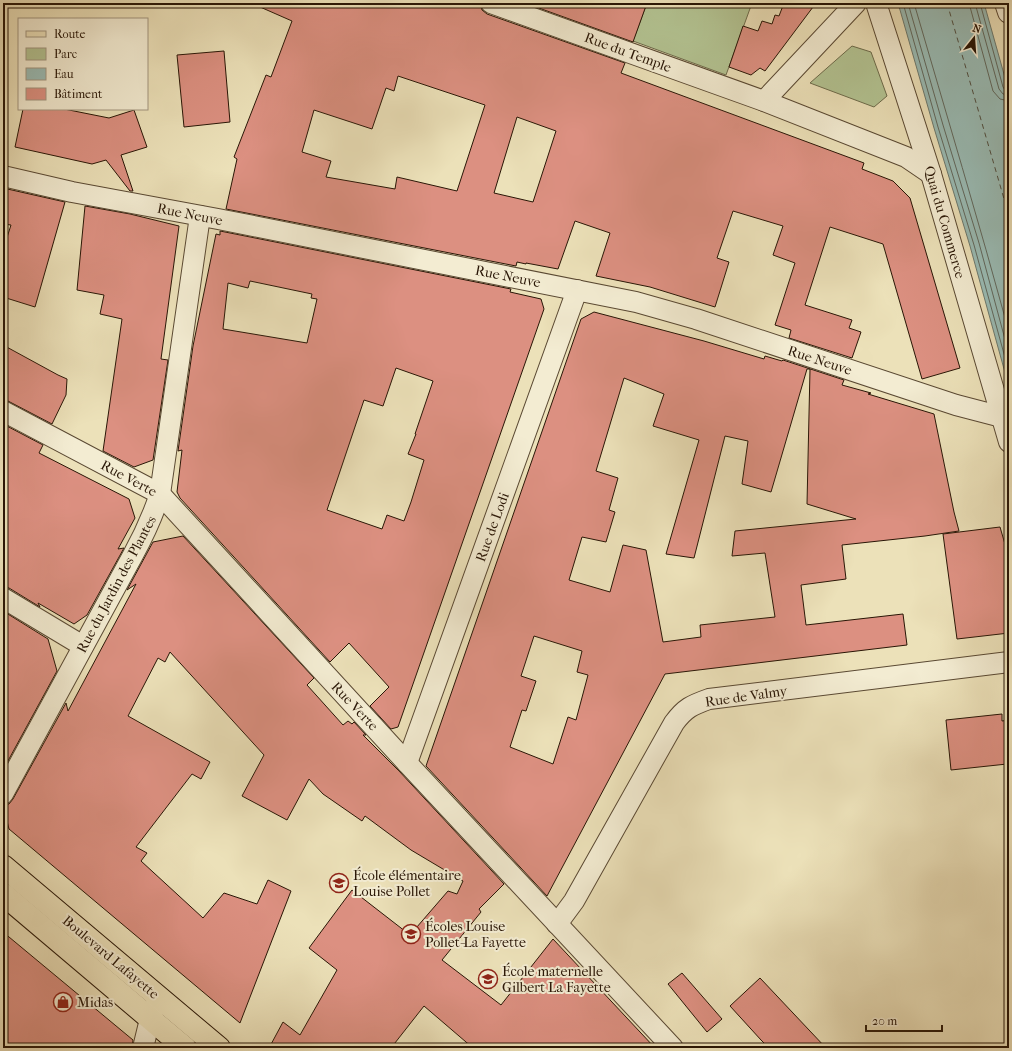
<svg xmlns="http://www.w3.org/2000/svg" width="1012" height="1051" font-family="'IM FELL French Canon',serif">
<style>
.green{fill:#b3c392;stroke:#6e6c4c}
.water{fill:#9abcb5;stroke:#6d7a6f}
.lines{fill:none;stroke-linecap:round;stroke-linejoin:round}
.shore{stroke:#62695e;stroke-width:1}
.ferry{stroke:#515043;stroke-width:1;stroke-dasharray:5 4;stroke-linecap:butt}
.building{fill:#dc9081;stroke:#291606;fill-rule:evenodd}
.minor-casing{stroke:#5a4933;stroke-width:22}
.tertiary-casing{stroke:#5a4933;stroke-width:24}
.primary-casing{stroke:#291606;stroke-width:24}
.minor{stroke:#f3ecd2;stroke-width:20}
.tertiary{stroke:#f3ecd2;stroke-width:22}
.primary{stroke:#ece1b9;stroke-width:22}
.labels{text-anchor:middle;stroke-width:4;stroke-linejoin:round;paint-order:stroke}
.street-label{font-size:14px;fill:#291606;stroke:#f3ecd2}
.poi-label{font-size:14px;fill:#291606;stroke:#f3ecd2;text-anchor:start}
</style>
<rect width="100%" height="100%" fill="#ece1b9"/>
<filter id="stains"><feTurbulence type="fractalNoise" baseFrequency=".005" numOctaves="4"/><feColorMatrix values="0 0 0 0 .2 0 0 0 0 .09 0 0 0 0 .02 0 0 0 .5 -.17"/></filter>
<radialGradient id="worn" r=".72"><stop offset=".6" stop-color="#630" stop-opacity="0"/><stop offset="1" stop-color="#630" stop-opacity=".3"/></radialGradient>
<g class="green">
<path d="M647,3H752L726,75L633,41Z"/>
<path d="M852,46L871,52L887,96L874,107L810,83Z"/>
</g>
<path class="water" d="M898,3H984L1009,92V387L970,246L934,128Z"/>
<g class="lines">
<g class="shore">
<path d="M903,3L938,127L974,245L1009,372"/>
<path d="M908,3L943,125L979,243L1009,354"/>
<path d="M914,3C946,113 979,222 1009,332"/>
<path d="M969,3L993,91L1000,99L1009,101"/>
<path d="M975,3L999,89L1003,94L1009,95"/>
<path d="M980,3L1003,87L1005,90H1009"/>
</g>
<path class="ferry" d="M947,3L1009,216"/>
</g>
<g class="building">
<path d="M251,3H480L482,10L487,14L625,63L621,73L864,163L862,169L893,181L910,198L960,368L922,379L883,244L830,227L805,305L852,320L849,328L861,332L852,358L789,338L791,330L775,325L795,263L773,255L783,226L733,211L717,258L729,262L715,307L650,287L596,276L610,233L575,221L558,269L526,263V264L517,262L516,266L226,209L237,159L234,157L266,75L271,77L292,21ZM398,76L485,105L457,191L397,177L395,189L326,177L331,161L302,152L314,110L372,129L386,88L394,91ZM517,117L556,131L533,202L494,193Z"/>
<path d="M525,3H647L633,42Z"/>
<path d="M784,3H816L765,71L760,68L751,75L729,67L743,26L758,31L762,21L772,24L775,15L779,16Z"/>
<path d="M224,51L230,122L184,127L177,55Z"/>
<path d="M23,109H64L109,118L134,110L147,147L121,155L133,191H130L106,160L92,164L15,147Z"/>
<path d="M3,188L65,202L35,307L3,297V250L11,225L3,224Z"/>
<path d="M85,206L130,214L179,226L161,359L168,360L153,460L134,467L103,451L122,319L100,314L104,295L77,290Z"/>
<path d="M220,231L511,289L510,292L541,299L544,309L398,727L391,729L370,706L389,687L349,643L330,662L180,498L177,492L182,450L178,451L193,346L216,234L220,235ZM250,281L312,294L311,298L317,299L307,343L223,329L228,283L248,288ZM396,368L433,381L415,434H416L408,454L424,460L411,502L404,521L387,515L382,529L327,510L364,400L383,406Z"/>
<path d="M594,312L704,341L764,359L765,356L782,361L783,360L844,380L842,385L871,393L868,394L934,414L954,512L959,531L925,536L842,545L846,579L801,585L806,625L903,614L907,645L665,674L547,896L426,766L581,319ZM807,369H810L807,504L856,519L735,531L732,556L765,553L775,617L700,625L701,637L663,642L646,550L623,545L610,592L569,580L582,537L606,542L615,512L609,510L618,478L596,471L624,378L664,394L653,426L699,440L666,554L694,558L725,436L748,441L742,484L771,492ZM534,636L582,651L577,672L588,675L576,720L568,717L553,764L510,747L522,710L526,711L536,681L521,676Z"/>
<path d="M3,345L58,375L67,379L66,395L52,424L8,401L3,400Z"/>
<path d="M3,424L43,445L39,453L129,499L135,518L118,549L124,548L87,615L74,624L38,603L40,607L9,588L3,587Z"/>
<path d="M1000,527L1009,558V633L957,639L943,534Z"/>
<path d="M183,536L314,678L307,685L343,725L348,721L352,724L354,722L366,735H363L399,771L504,884L479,909L481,912L442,960L501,1005L553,939L655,1048H473L424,1006L391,1048H269L283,1022L300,1035L337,970L309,948L352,890L410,935L448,891L457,894L463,881L411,850L365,816L362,821L323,794L309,779L287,820L242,796L264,755L170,652L165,662L158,658L128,716L210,762L201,779L192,774L136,847L147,853L141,861L203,918L224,893L257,904L268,880L291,891L240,1023L9,829L3,805L9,804L13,799L66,703L68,711L136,584L127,590L153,542Z"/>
<path d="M3,611L48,639L57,671L3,770Z"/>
<path d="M1002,714V721L1009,720V758H1006L1007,764L951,770L946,720Z"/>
<path d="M3,932L133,1040L132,1048H3Z"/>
<path d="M682,973L722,1019L707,1032L668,984Z"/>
<path d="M760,978L826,1048H769L761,1040L730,1006Z"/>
</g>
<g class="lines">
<g class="minor-casing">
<g id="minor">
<path d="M491,3L764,101L906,157L931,174"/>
<path d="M876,3L931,174L1009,442"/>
<path d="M764,101L856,3"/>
<path d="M3,176L72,192L218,219L636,302L696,319L956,405L1002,417"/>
<path d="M3,411L160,494L407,763L673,1048"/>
<path d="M3,598L83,646"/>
<path d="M407,763L577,290"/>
<path d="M3,794L133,555C144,535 153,515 160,494L200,216"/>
<path d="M557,924L574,901L674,723C685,708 692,705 709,699L1009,662"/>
<path d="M143,1048L150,1019L156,1004"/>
</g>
</g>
<g class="tertiary-casing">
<path id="tertiary" d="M1006,3L1009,12"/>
</g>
<g class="primary-casing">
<g id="primary">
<path d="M3,866L219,1048"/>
<path d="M3,894L185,1048"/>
</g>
</g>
<use href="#minor" class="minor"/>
<use href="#tertiary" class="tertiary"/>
<use href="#primary" class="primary"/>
</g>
<defs>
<g id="school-ring" transform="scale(1)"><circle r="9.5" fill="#f3ecd2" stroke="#8f2418" stroke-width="1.5"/><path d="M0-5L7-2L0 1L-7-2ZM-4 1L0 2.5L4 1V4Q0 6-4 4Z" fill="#8f2418"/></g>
<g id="shop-ring" transform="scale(1)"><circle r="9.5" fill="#f3ecd2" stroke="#8f2418" stroke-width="1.5"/><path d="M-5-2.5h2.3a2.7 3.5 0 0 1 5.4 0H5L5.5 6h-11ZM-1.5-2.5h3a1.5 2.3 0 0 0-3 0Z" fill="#8f2418"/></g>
</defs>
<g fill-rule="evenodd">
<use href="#school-ring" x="339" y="883"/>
<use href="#school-ring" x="411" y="934"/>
<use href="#school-ring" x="488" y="979"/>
<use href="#shop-ring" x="63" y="1002"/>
</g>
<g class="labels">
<g class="street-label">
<text transform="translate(628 52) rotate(20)" y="5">Rue du Temple</text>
<text transform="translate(190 214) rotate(11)" y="5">Rue Neuve</text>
<text transform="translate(945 222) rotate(74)" y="5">Quai du Commerce</text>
<text transform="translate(508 276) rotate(11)" y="5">Rue Neuve</text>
<text transform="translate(820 360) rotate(18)" y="5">Rue Neuve</text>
<text transform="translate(129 478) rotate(28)" y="5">Rue Verte</text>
<text transform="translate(492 527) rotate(-70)" y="5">Rue de Lodi</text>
<text transform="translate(116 584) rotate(-62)" y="5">Rue du Jardin des Plantes</text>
<text transform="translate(746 696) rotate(-8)" y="5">Rue de Valmy</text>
<text transform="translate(355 706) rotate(47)" y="5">Rue Verte</text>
<text transform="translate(111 957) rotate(40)" y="5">Boulevard Lafayette</text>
</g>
<g class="poi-label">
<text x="353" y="880">École élémentaire<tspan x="353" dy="16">Louise Pollet</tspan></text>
<text x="425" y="931">Écoles Louise<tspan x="425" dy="16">Pollet-La Fayette</tspan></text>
<text x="502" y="976">École maternelle<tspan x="502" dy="16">Gilbert La Fayette</tspan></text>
<text x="77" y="1007">Midas</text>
</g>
</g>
<rect width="1012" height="1051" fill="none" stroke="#ece1b9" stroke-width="16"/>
<rect x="4" y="4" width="1004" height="1043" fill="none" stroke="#291606" stroke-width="2"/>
<rect x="8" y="8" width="996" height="1035" fill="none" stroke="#291606"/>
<rect x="18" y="18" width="130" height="92" fill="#f3ecd2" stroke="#a29680"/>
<rect x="26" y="31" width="20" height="6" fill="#ece1b9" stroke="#a29680"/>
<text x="54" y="38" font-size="12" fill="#291606">Route</text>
<rect x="26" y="48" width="20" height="12" fill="#b3c392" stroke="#a29680"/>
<text x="54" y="58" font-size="12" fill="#291606">Parc</text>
<rect x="26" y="68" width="20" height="12" fill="#9abcb5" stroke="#a29680"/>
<text x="54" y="78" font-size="12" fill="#291606">Eau</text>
<rect x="26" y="88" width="20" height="12" fill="#dc9081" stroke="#a29680"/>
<text x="54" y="98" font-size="12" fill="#291606">Bâtiment</text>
<g transform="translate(974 38) rotate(17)" stroke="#f3ecd2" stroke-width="3" paint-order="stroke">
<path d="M0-3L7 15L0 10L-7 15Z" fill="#291606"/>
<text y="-6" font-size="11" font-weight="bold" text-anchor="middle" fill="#291606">N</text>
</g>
<path d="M866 1025v6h76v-6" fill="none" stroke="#291606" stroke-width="2"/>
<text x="872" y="1025" font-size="12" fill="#291606" stroke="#f3ecd2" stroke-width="3" paint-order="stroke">20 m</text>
<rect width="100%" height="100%" filter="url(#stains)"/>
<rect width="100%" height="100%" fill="url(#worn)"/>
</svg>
